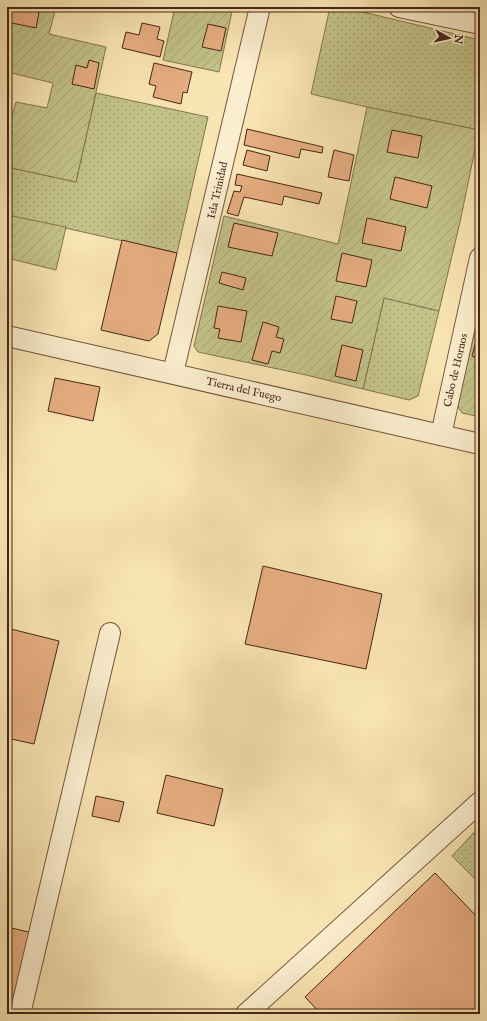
<svg xmlns="http://www.w3.org/2000/svg" width="487" height="1021" font-family="'IM FELL English',serif">
<style>
.grass{fill:url(#grass-dots);stroke:#857450}
.garden{fill:url(#garden-furrows);stroke:#857450}
.building{fill:#e6ae81;stroke:#472517}
.lines{fill:none;stroke-linecap:round;stroke-linejoin:round}
.minor-casing{stroke:#74553e;stroke-width:22}
.minor{stroke:#fbeece;stroke-width:20}
.labels{text-anchor:middle;stroke-width:4;stroke-linejoin:round;paint-order:stroke}
.street-label{font-size:11px;fill:#472517;stroke:#fbeece}
</style>
<defs>
<pattern id="grass-dots" width="8" height="8" patternUnits="userSpaceOnUse"><rect width="8" height="8" fill="#c3c389"/><path d="M2 2h.1M6 6h.1" fill="none" stroke="#a9a776" stroke-width="1.8" stroke-linecap="round"/></pattern>
<pattern id="garden-furrows" width="10" height="10" patternUnits="userSpaceOnUse"><rect width="10" height="10" fill="#c3c389"/><path d="M-1 1l2-2M0 10L10 0M9 11l2-2" fill="none" stroke="#a9a776"/></pattern>
</defs>
<rect width="100%" height="100%" fill="#f9e5b3"/>
<filter id="stains"><feTurbulence type="fractalNoise" baseFrequency=".005" numOctaves="4"/><feColorMatrix values="0 0 0 0 .2 0 0 0 0 .09 0 0 0 0 .02 0 0 0 .5 -.17"/></filter>
<radialGradient id="worn" r=".72"><stop offset=".6" stop-color="#630" stop-opacity="0"/><stop offset="1" stop-color="#630" stop-opacity=".3"/></radialGradient>
<g class="grass">
<path d="M330,7H342L480,40L479,130L367,107L311,94Z"/>
<path d="M96,93L208,117L177,253L7,215V167L76,182Z"/>
<path d="M384,298L439,311L418,396L409,400L363,389Z"/>
<path d="M480,826V884L452,856Z"/>
</g>
<g class="garden">
<path d="M7,7H56L49,34L106,47L76,182L7,167V120H11L16,102L47,108L53,83L7,72Z"/>
<path d="M175,7H233L219,72L163,60Z"/>
<path d="M367,107L479,130L460,222L439,311L384,298L363,389L306,375L198,352L194,346L224,216L338,244Z"/>
<path d="M7,215L66,227L56,270L7,258Z"/>
<path d="M480,304V417L462,413L457,405Z"/>
</g>
<g class="building">
<path d="M7,7H33L40,8L36,28L7,22Z"/>
<path d="M142,23L160,27L157,39L164,41L160,57L122,48L126,32L139,35Z"/>
<path d="M208,24L226,28L221,51L202,47Z"/>
<path d="M89,60L99,63L94,89L72,84L76,65L87,68Z"/>
<path d="M154,63L192,72L187,93L183,92L181,104L153,97L156,86L149,84Z"/>
<path d="M247,129L323,147L322,153L301,149L299,158L244,145Z"/>
<path d="M7,130L12,131L7,158Z"/>
<path d="M392,130L422,136L418,158L387,152Z"/>
<path d="M247,150L270,156L267,171L243,165Z"/>
<path d="M334,150L354,155L349,181L328,177Z"/>
<path d="M237,174L322,193L319,204L284,196L282,205L244,197L238,216L227,213L234,191L240,192L242,186L235,185Z"/>
<path d="M395,177L432,186L427,208L390,199Z"/>
<path d="M367,218L406,227L401,251L362,243Z"/>
<path d="M234,223L278,233L272,256L228,247Z"/>
<path d="M122,240L177,253L158,334L149,341L101,330Z"/>
<path d="M342,253L372,260L366,287L336,281Z"/>
<path d="M222,272L246,278L243,290L219,283Z"/>
<path d="M336,296L357,301L352,323L331,319Z"/>
<path d="M218,306L247,311L241,342L218,338L220,329L214,328Z"/>
<path d="M263,322L279,327L276,337L284,339L280,353L272,351L268,364L252,360Z"/>
<path d="M478,334H480V358L472,356Z"/>
<path d="M342,345L363,350L356,381L335,376Z"/>
<path d="M55,378L100,387L93,421L48,411Z"/>
<path d="M263,566L382,594L366,669L245,644Z"/>
<path d="M7,628L59,641L34,744L7,738Z"/>
<path d="M166,775L223,789L214,826L157,813Z"/>
<path d="M96,796L124,802L119,822L92,816Z"/>
<path d="M435,873L480,920V1014H321L305,997Z"/>
<path d="M7,927L33,933L14,1014H7Z"/>
</g>
<g class="lines">
<g class="minor-casing">
<g id="minor">
<path d="M399,7L480,24"/>
<path d="M7,336L480,444"/>
<path d="M173,373L260,7"/>
<path d="M441,435L480,258"/>
<path d="M20,1014L110,633"/>
<path d="M246,1014L480,802"/>
</g>
</g>
<use href="#minor" class="minor"/>
</g>
<g class="labels">
<g class="street-label">
<text transform="translate(217 190) rotate(-77)" y="4">Isla Trinidad</text>
<text transform="translate(455 370) rotate(-77)" y="4">Cabo de Hornos</text>
<text transform="translate(244 389) rotate(13)" y="4">Tierra del Fuego</text>
</g>
</g>
<rect width="487" height="1021" fill="none" stroke="#f9e5b3" stroke-width="24"/>
<rect x="8" y="8" width="471" height="1005" fill="none" stroke="#472517" stroke-width="2"/>
<rect x="12" y="12" width="463" height="997" fill="none" stroke="#472517"/>
<g transform="translate(449 38) rotate(98)" stroke="#fbeece" stroke-width="3" paint-order="stroke">
<path d="M0-3L7 15L0 10L-7 15Z" fill="#472517"/>
<text y="-6" font-size="11" font-weight="bold" text-anchor="middle" fill="#472517">N</text>
</g>
<rect width="100%" height="100%" filter="url(#stains)"/>
<rect width="100%" height="100%" fill="url(#worn)"/>
</svg>
